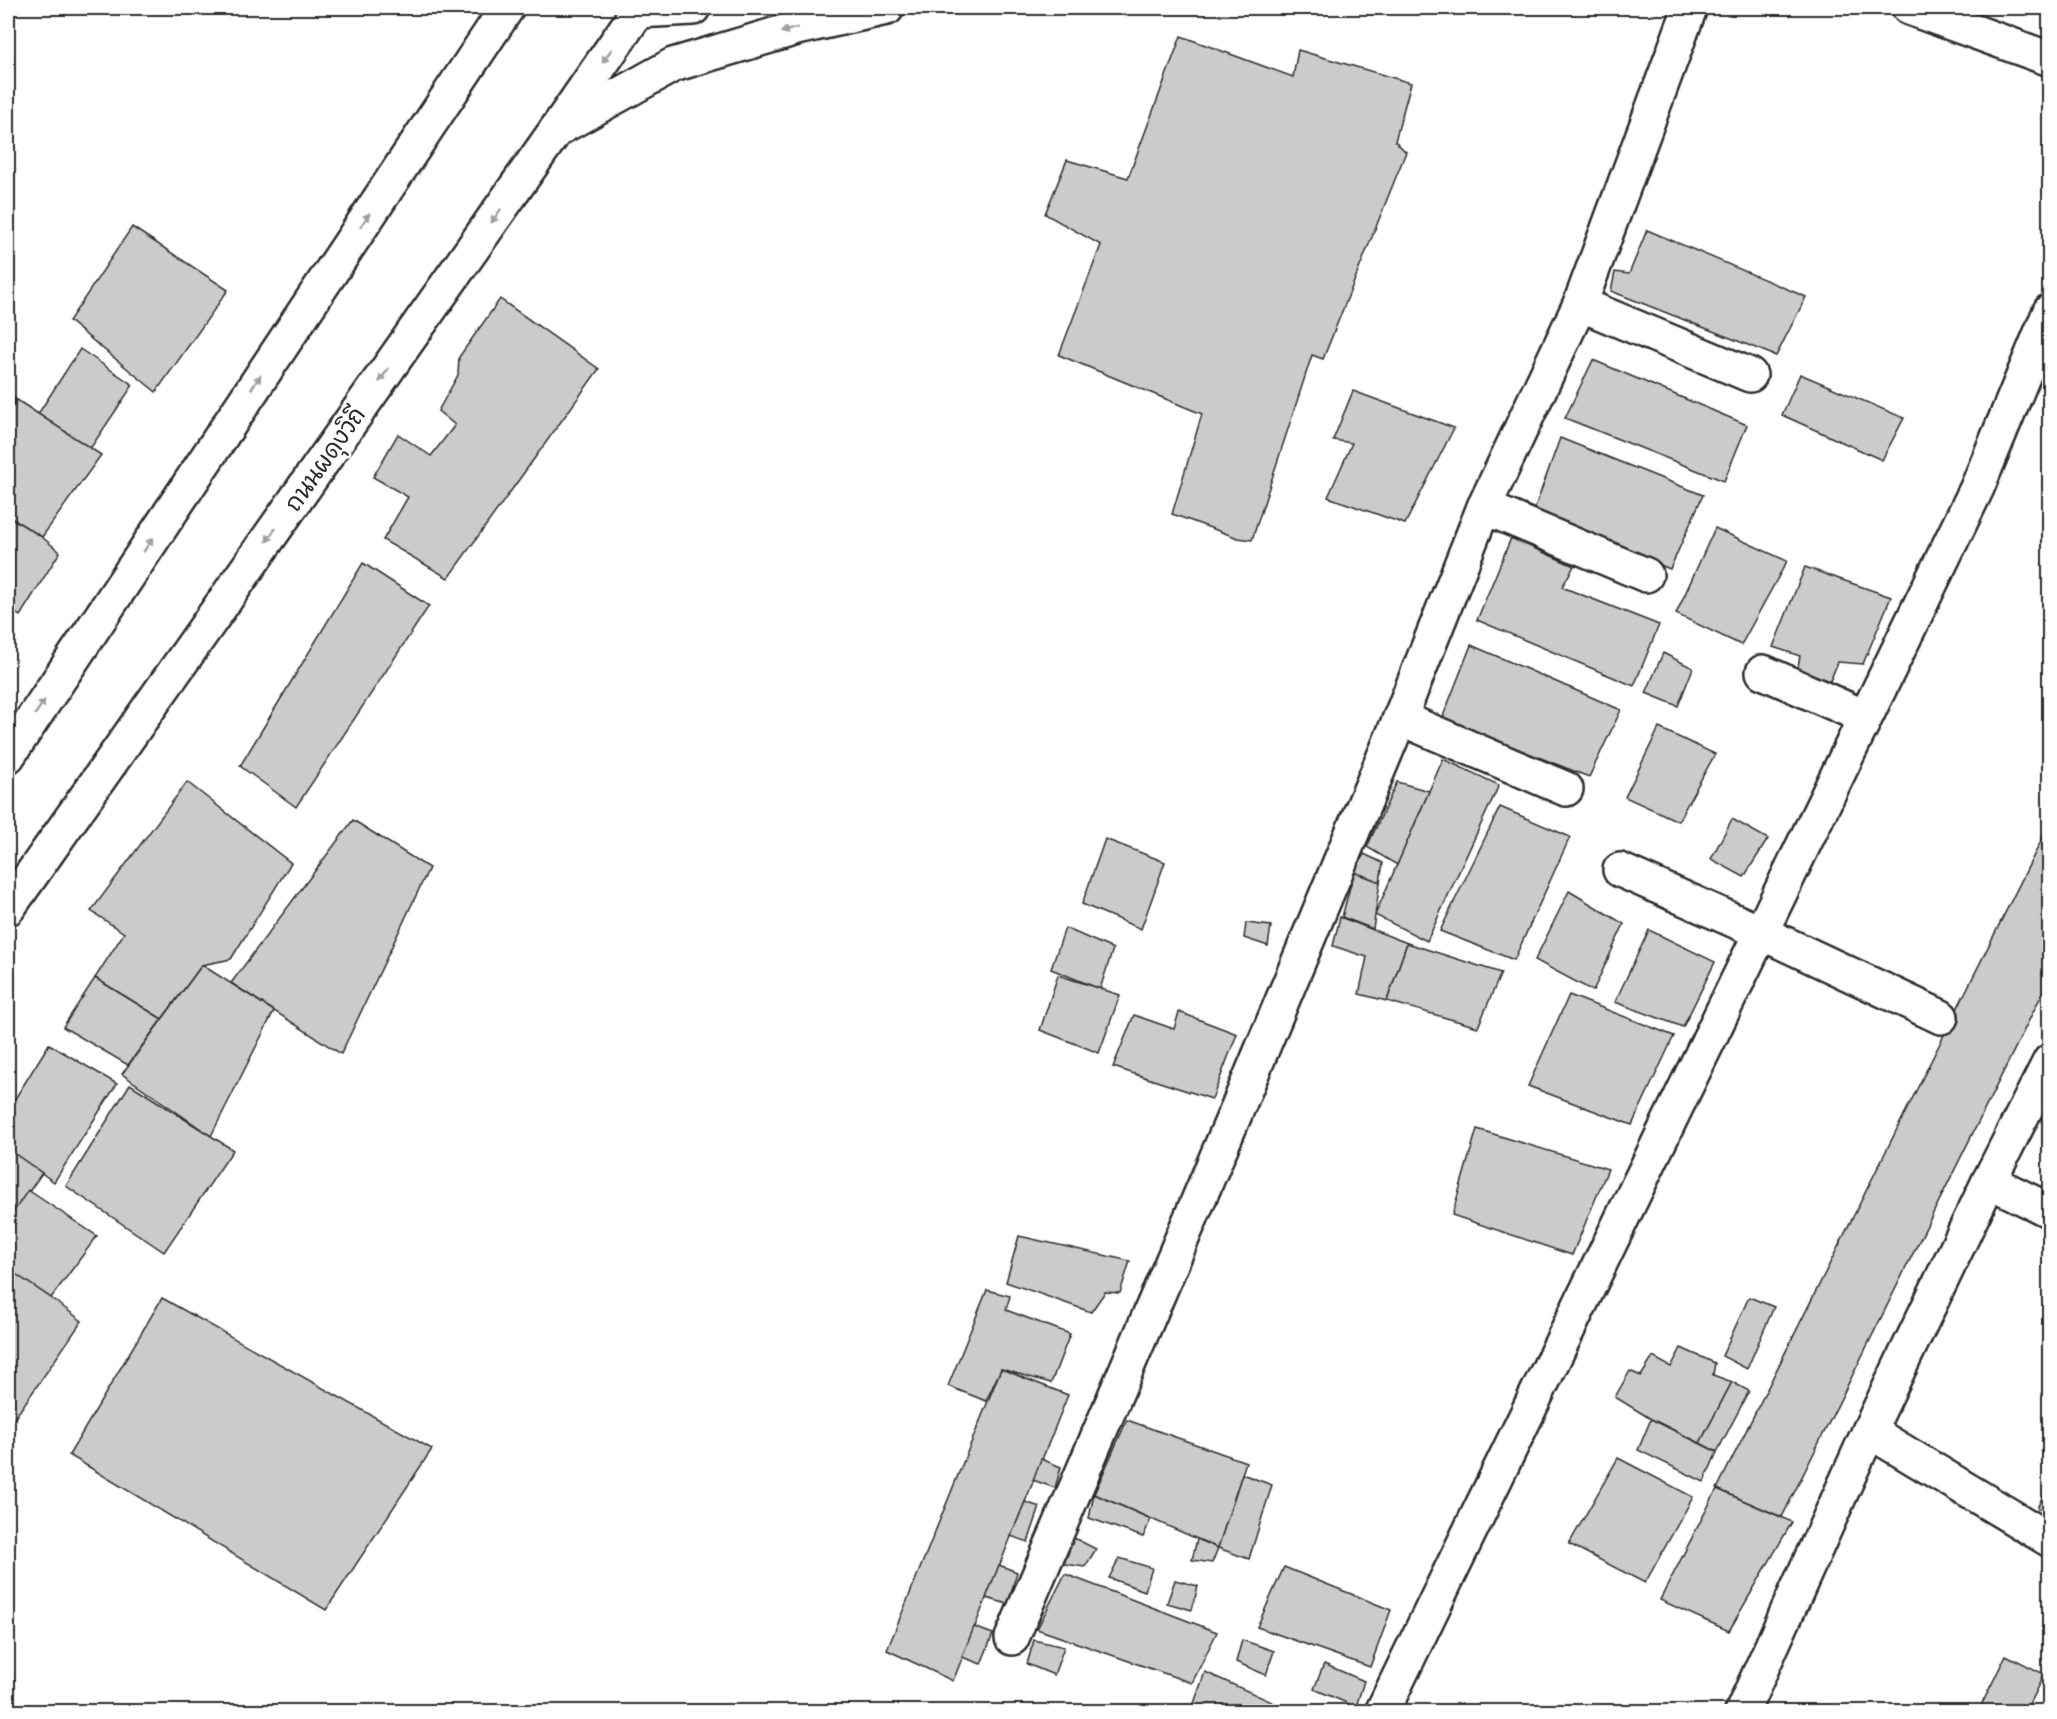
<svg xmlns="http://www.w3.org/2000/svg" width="2057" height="1719" font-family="Dekko,'Playpen Sans Thai',sans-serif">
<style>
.building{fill:#cbcbcb;stroke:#2b2b2b;stroke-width:1.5}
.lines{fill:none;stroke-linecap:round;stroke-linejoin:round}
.minor-casing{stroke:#2b2b2b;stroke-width:38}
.major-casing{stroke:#2b2b2b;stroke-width:38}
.minor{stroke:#fff;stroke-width:33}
.major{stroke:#fff;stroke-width:33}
.oneway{fill:#a0a0a0}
.labels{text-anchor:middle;stroke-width:5;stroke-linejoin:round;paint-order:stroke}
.street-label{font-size:24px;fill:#2b2b2b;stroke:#fff}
</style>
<rect width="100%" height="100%" fill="#fff"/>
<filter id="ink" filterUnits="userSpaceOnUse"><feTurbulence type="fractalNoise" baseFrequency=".0167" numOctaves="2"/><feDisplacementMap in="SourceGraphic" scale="12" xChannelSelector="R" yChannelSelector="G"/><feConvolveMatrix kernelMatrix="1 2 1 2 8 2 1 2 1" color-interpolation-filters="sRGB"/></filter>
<g filter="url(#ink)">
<g class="building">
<path d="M1181,36L1293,77L1298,50L1411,83L1395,141L1406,152L1323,359L1312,355L1252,540L1238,538L1172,514L1202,414L1059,355L1101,245L1045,214L1067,160L1128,178Z"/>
<path d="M132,227L228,290L156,392L69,321Z"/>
<path d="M1647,230L1806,297L1776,356L1611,291L1615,272L1629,274Z"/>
<path d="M500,299L599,369L448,578L383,540L408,497L373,477L398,434L431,456L455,425L438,411L458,375L459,357Z"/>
<path d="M80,349L133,385L90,449L38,414Z"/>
<path d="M1593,360L1747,425L1724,481L1565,418Z"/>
<path d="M1800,374L1904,418L1882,460L1782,415Z"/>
<path d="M1353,391L1454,428L1405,524L1328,497L1352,443L1333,440Z"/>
<path d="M8,395L17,400L8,414Z"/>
<path d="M17,400L101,455L42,537L8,516V414Z"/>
<path d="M1560,438L1703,495L1670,569L1533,513Z"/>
<path d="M8,516L42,537L60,552L20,616L8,608Z"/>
<path d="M1715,528L1787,561L1741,645L1676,614Z"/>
<path d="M1511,538L1574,566L1562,587L1659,625L1634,686L1477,620Z"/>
<path d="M363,563L429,606L296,807L240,766Z"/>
<path d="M1805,567L1891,597L1863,664L1838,662L1830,681L1797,672L1800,656L1773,647Z"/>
<path d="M1471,645L1621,710L1589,777L1442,719Z"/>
<path d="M1663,653L1693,668L1678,706L1646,693Z"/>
<path d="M1659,728L1715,754L1678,821L1625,797Z"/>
<path d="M1443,759L1499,785L1427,941L1375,915Z"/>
<path d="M187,782L291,863L231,959L202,965L162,1019L95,978L124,933L91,911Z"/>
<path d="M1397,782L1429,791L1397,865L1367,847Z"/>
<path d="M1500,807L1570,837L1514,960L1440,931Z"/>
<path d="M1732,819L1768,839L1744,877L1711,859Z"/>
<path d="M353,820L429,868L341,1054L231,983Z"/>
<path d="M2050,823V978L1782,1517L1717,1489Z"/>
<path d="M1105,839L1165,862L1141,929L1082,904Z"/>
<path d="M1364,854L1383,863L1380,882L1354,872Z"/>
<path d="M1354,872L1380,882L1373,929L1342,917Z"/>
<path d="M1569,891L1624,924L1593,991L1535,960Z"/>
<path d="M1340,917L1407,943L1387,1001L1359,994L1367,957L1333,946Z"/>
<path d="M1246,923L1271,926L1268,946L1244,938Z"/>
<path d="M1065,928L1113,949L1100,989L1051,969Z"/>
<path d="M1649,930L1715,962L1683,1027L1615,1002Z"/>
<path d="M1407,943L1501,973L1478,1027L1387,1001Z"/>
<path d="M202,965L274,1011L211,1136L122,1074Z"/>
<path d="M1058,975L1120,995L1099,1053L1040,1030Z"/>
<path d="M95,978L162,1019L128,1065L63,1027Z"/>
<path d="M1569,995L1674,1036L1632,1125L1528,1086Z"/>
<path d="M1179,1012L1237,1034L1212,1099L1113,1067L1134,1015L1174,1029Z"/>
<path d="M49,1044L117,1084L54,1182L8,1149V1110Z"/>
<path d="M130,1084L233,1150L164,1252L66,1186Z"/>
<path d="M1477,1129L1608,1169L1572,1255L1452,1215Z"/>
<path d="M8,1149L42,1173L8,1222Z"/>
<path d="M28,1190L97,1236L51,1298L8,1269V1220Z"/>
<path d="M1019,1236L1130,1261L1120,1293L1105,1292L1091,1312L1006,1282Z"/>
<path d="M8,1269L51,1298L82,1321L12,1422L8,1419Z"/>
<path d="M987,1290L1010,1296L1006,1310L1070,1334L1051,1383L1001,1369L986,1401L948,1386Z"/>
<path d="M1749,1297L1774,1307L1747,1369L1722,1356Z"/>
<path d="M162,1298L432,1449L326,1610L69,1455Z"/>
<path d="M1681,1348L1715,1363L1713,1375L1732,1382L1700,1443L1651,1419L1615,1397L1630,1371L1641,1376L1653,1357L1671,1367Z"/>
<path d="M1001,1369L1068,1395L953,1681L887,1650Z"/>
<path d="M1732,1382L1749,1391L1717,1452L1700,1443Z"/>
<path d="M1651,1419L1717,1452L1704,1482L1638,1450Z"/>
<path d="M1127,1420L1246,1462L1218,1548L1094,1494Z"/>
<path d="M1618,1458L1693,1497L1645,1583L1569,1544Z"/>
<path d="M1041,1459L1061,1467L1055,1488L1033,1480Z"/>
<path d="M1242,1474L1272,1485L1249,1559L1218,1548Z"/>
<path d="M2050,1483V1514L2037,1508Z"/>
<path d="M1717,1489L1792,1522L1729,1631L1660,1600Z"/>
<path d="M1094,1494L1151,1519L1143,1537L1089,1518Z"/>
<path d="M1025,1502L1040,1507L1028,1542L1011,1536Z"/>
<path d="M1074,1538L1096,1549L1085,1567L1064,1564Z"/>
<path d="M1197,1539L1218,1548L1212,1563L1192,1560Z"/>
<path d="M1119,1558L1152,1568L1145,1591L1109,1578Z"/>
<path d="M999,1565L1017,1572L1008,1604L986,1598Z"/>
<path d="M1284,1567L1391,1610L1370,1667L1257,1627Z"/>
<path d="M1065,1574L1217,1632L1192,1683L1037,1629Z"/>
<path d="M1175,1580L1198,1586L1192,1610L1167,1603Z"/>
<path d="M974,1627L993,1634L981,1664L962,1657Z"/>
<path d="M1034,1640L1064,1647L1054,1675L1027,1664Z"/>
<path d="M1242,1640L1274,1651L1266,1675L1236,1662Z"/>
<path d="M2006,1655L2044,1674L2025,1712H1978Z"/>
<path d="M1324,1664L1364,1681L1356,1707L1314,1689Z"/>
<path d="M1205,1672L1294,1712H1191Z"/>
<path d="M1457,1703L1481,1712H1454Z"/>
</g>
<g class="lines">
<g class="minor-casing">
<g id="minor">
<path d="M632,8L638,11L693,8"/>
<path d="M1909,8L2050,59"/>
<path d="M556,130L673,65L797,28L887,8"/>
<path d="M1580,304L1750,375"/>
<path d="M1484,507L1646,575"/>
<path d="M1763,672L1865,717"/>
<path d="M1400,718L1566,789"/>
<path d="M1620,870L1760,932L1941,1017"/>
<path d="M1989,1181L2050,1211"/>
<path d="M1869,1431L2050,1540"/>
<path d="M1012,1638L1235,1114L1400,718L1484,507L1580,304L1690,8"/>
<path d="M1382,1712L1977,488L2050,311"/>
<path d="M1742,1712L1869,1431L1989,1181L2050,1061"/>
</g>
</g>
<g class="major-casing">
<g id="major">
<path d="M8,756L507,8"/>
<path d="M8,908L556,130L640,8"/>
</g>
</g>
<use href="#minor" class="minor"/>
<use href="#major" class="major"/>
</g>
<defs><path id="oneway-solid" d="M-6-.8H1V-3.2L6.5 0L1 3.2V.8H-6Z" transform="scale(1.5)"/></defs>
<g class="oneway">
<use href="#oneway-solid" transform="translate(789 30) rotate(164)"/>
<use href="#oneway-solid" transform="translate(607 56) rotate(124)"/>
<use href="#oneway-solid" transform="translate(496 216) rotate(125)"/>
<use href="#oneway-solid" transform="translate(365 220) rotate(-56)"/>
<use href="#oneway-solid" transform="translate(384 375) rotate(125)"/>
<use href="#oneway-solid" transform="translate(256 382) rotate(-56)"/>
<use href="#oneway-solid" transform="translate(271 535) rotate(125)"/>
<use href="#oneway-solid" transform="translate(148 545) rotate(-56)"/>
<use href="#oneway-solid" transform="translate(40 707) rotate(-56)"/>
</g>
</g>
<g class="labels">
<g class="street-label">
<text transform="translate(325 459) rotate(-55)" y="8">ถนนผดุงวิถี</text>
</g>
</g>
<rect width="2057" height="1719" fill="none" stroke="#fff" stroke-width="30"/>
<rect x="15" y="15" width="2027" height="1689" fill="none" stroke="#2b2b2b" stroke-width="2" filter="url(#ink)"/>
</svg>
